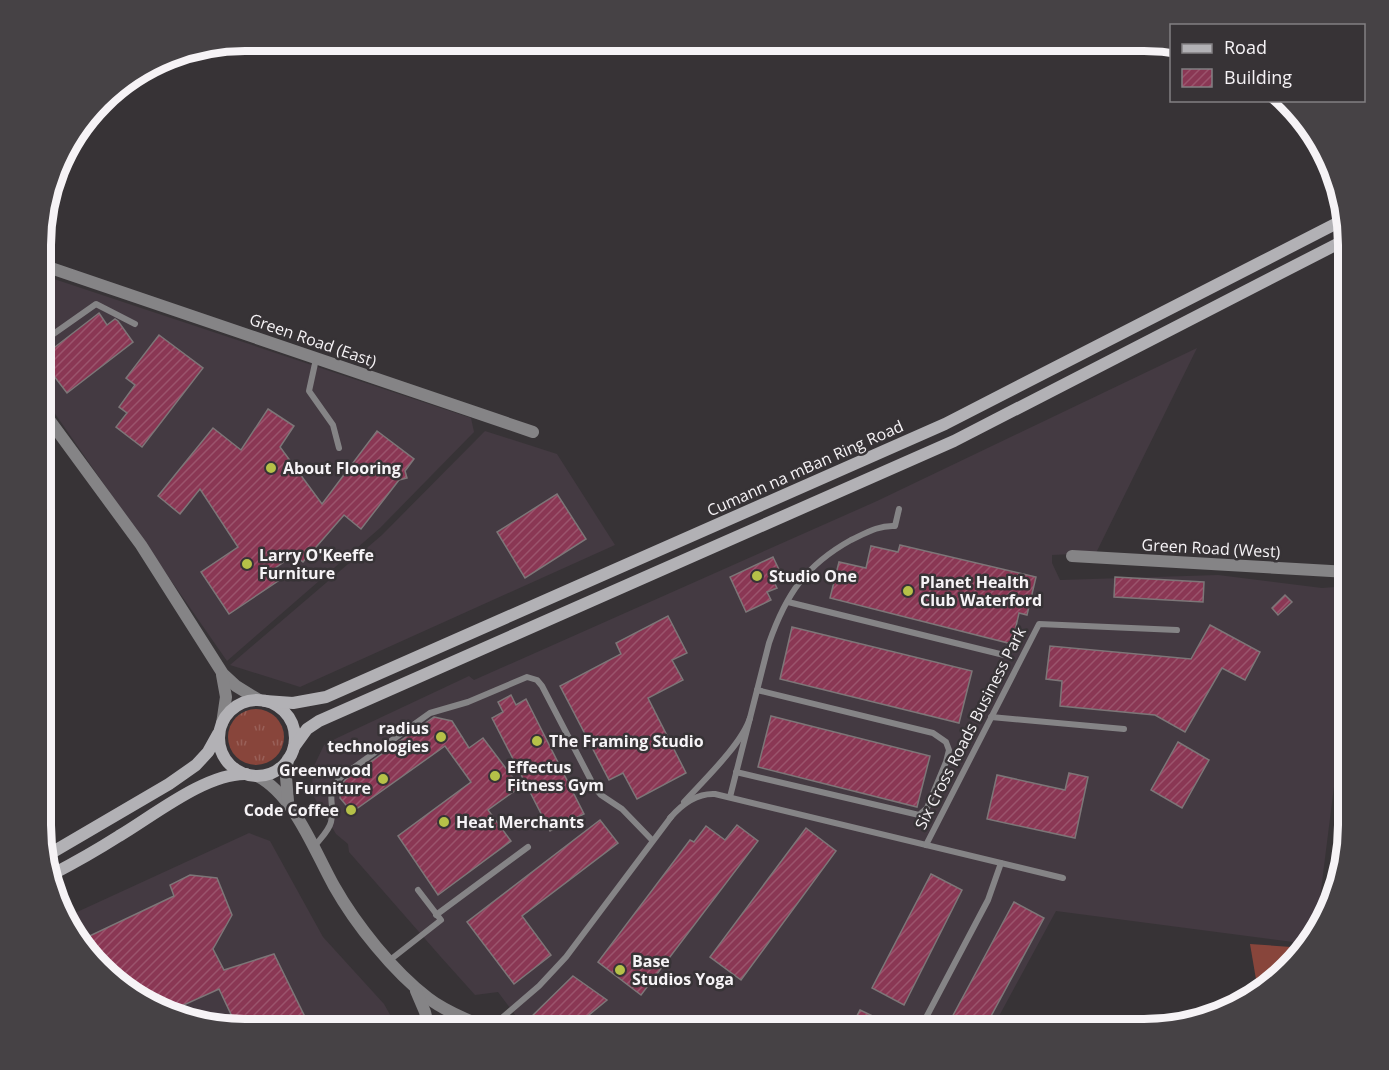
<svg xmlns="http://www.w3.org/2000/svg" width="1389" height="1070" font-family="'Open Sans',sans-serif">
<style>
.built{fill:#443a42}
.grass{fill:url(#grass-tufts)}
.garden{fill:#88453b}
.building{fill:url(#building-hatch);stroke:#7d7678;stroke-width:1.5}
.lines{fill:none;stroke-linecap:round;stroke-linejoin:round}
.service{stroke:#858486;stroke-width:6}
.minor{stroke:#858486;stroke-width:12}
.tertiary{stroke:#858486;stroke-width:12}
.secondary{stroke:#b2b1b5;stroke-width:12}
.poi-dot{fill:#b6c148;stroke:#373336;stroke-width:2}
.labels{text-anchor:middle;stroke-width:5;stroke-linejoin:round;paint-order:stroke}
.street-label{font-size:16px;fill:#f6f3f6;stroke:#373336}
.poi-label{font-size:16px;font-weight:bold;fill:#f6f3f6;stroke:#373336;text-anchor:start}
.rim{fill:none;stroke:#f6f3f6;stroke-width:8}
</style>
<defs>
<pattern id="grass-tufts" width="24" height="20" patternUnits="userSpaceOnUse" patternTransform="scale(1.5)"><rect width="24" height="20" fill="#88453b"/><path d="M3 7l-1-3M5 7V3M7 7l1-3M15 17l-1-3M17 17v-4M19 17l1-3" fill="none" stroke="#996058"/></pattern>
<pattern id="building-hatch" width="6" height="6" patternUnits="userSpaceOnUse" patternTransform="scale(1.5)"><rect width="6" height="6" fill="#8a3754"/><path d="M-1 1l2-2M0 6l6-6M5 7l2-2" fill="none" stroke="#9b546d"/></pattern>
</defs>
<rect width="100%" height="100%" fill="#373336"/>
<g class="built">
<path d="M42,275L471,418L474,432L380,528L227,661L42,395Z"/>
<path d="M1197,348L1096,553L1052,555V563L1060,580L1218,575L1322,588L1348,586V675L1316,930L1308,944L1056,911L992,1029H520L522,1024L498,992L475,995L440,956L349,852L348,844L336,834L311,792L314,766L324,745L337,738L469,676L474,680L877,501Z"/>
<path d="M485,431L557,454L615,545L300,687L230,665L382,535Z"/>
<path d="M249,833L270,841L323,937L384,1004L398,1029H232L167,1014L110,979L64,918Z"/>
</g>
<g class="grass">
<circle cx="256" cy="737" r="28"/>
<path d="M1348,765V839L1333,903L1330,909Z"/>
</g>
<path class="garden" d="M1250,944L1305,948L1298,960L1258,991Z"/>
<g class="building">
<path d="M99,313L107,325L115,319L118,321L133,342L67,393L54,376L48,380L42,373V357Z"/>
<path d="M159,335L203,368L142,447L116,427L127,413L119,407L135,385L126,378Z"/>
<path d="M268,409L294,426L280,447L322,504L377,431L414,459L405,471L407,478L399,480L361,529L344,515L303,562L294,555L271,571L278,581L229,614L201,572L238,547L200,489L180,514L158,496L213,428L241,450Z"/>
<path d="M557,494L586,539L525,578L497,532Z"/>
<path d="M900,545L1036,577L1027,615L1019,613L1012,644L830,598L839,562L866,568L871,546L898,552Z"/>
<path d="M773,557L782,576L773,580L777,588L767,592L771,600L746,612L730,577Z"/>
<path d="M1115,577L1204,582L1203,602L1114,597Z"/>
<path d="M1285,595L1292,602L1278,615L1272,608Z"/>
<path d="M668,616L687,653L672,660L683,680L648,698L686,773L637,799L623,773L609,780L560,686L621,654L616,643Z"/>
<path d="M1210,625L1260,652L1245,680L1222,668L1185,732L1155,715L1060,706L1062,681L1046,679L1050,646L1191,659Z"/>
<path d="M792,627L972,671L959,723L780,679Z"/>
<path d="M511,695L516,705L526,699L584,814L550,831L492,718L503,712L498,702Z"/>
<path d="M771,716L930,756L917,807L758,767Z"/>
<path d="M434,717L452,721L469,748L483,738L520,787L488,810L511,841L438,895L398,836L471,782L445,746L352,812L340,798L342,784L345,780Z"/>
<path d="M1178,742L1209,760L1182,808L1151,790Z"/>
<path d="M1069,773L1088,777L1075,838L987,819L997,775L1065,790Z"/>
<path d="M600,820L618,843L522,916L551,955L514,984L467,922Z"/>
<path d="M737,825L758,841L641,995L598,962L690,840L694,842L706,826L725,840Z"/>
<path d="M806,828L836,851L741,980L710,957Z"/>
<path d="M931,874L962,890L904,1005L872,988Z"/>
<path d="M190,875L217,878L232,915L213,949L224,970L274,954L311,1029H238L219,989L166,1013L110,979L81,940L174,896L170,885Z"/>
<path d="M1014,902L1044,918L984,1029H966L950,1021Z"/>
<path d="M573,976L607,1000L572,1029H533L536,1022L532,1016Z"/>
<path d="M860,1010L900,1029H850Z"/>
</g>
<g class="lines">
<g class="service">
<path d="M42,342L96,304L135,324"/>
<path d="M316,359L309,391L333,425L339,448"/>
<path d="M788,602L1004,655"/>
<path d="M991,717L1124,729"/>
<path d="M736,772L919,815L927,808L946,762L949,750L946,742L933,733L757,690"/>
<path d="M730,797L769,643C786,594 806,565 851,540C866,533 879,525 895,526L899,509"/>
<path d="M684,802C703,781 742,744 750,718"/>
<path d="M670,818C682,804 696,793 715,794L1063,878"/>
<path d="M926,845L1039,624L1177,630"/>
<path d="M314,847C319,840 329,831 331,822C336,802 323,794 342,776L430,713L468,702L527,677L537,680L542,686L595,788L601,795L622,809L652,840"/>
<path d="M436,915L528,847"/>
<path d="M390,960L441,920L418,890"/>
<path d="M489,1029L539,986L566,957L671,817"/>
<path d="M920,1029L988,900L1001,863"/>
</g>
<g class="minor">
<path d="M42,265L533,432"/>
<path d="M1072,556L1348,572"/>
</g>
<g class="tertiary">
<path d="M42,410L141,545L223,674L236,686L259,700"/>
<path d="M222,675L226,697L222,724"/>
<path d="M257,776C294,795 314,850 334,886C356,925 393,971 428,998C442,1009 457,1015 472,1022"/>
<path d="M288,801L286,777L288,759"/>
<path d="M416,991L425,1012L429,1029"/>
<path d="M444,1029C457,1020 472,1019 485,1029"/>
</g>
<g class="secondary">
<circle cx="257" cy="738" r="38"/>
<path d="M265,701L293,703L326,697L945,424L1343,220"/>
<path d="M294,747L307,729L319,721L954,441L1347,239"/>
<path d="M46,856L169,784L196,765L208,752L218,734"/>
<path d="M51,875C74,863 97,850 119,836C153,816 206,773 246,774"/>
</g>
</g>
<g class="poi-dot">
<circle cx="271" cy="468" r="6"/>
<circle cx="247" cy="564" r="6"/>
<circle cx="757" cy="576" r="6"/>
<circle cx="908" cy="591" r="6"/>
<circle cx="441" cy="737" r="6"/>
<circle cx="537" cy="741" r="6"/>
<circle cx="495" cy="776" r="6"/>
<circle cx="383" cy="779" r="6"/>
<circle cx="351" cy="810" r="6"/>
<circle cx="444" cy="822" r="6"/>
<circle cx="620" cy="970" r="6"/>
</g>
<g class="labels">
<g class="street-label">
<text transform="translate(313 340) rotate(19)" y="6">Green Road (East)</text>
<text transform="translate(805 468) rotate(-24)" y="6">Cumann na mBan Ring Road</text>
<text transform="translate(1211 548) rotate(3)" y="6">Green Road (West)</text>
<text transform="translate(970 728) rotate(-63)" y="6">Six Cross Roads Business Park</text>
</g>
<g class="poi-label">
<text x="283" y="474">About Flooring</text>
<text x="259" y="561">Larry O'Keeffe<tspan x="259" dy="18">Furniture</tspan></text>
<text x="769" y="582">Studio One</text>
<text x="920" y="588">Planet Health<tspan x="920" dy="18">Club Waterford</tspan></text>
<text x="429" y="734" text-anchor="end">radius<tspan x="429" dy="18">technologies</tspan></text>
<text x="549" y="747">The Framing Studio</text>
<text x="507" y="773">Effectus<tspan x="507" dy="18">Fitness Gym</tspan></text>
<text x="371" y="776" text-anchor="end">Greenwood<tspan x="371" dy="18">Furniture</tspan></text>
<text x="339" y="816" text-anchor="end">Code Coffee</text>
<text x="456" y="828">Heat Merchants</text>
<text x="632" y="967">Base<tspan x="632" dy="18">Studios Yoga</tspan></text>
</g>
</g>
<path d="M0 0H1389V1070H0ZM245 51H1144A194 194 0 0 1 1338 245V825A194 194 0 0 1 1144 1019H245A194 194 0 0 1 51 825V245A194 194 0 0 1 245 51Z" fill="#464245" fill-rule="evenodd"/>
<path class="rim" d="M245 51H1144A194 194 0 0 1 1338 245V825A194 194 0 0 1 1144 1019H245A194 194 0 0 1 51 825V245A194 194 0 0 1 245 51Z"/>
<rect x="1170" y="24" width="195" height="78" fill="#373336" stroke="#838083" stroke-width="1.5"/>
<rect x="1182" y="44" width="30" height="9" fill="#b2b1b5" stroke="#838083" stroke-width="1.5"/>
<text x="1224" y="54" font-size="18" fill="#f6f3f6">Road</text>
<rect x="1182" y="69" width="30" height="18" fill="url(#building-hatch)" stroke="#838083" stroke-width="1.5"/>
<text x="1224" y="84" font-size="18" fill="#f6f3f6">Building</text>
</svg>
